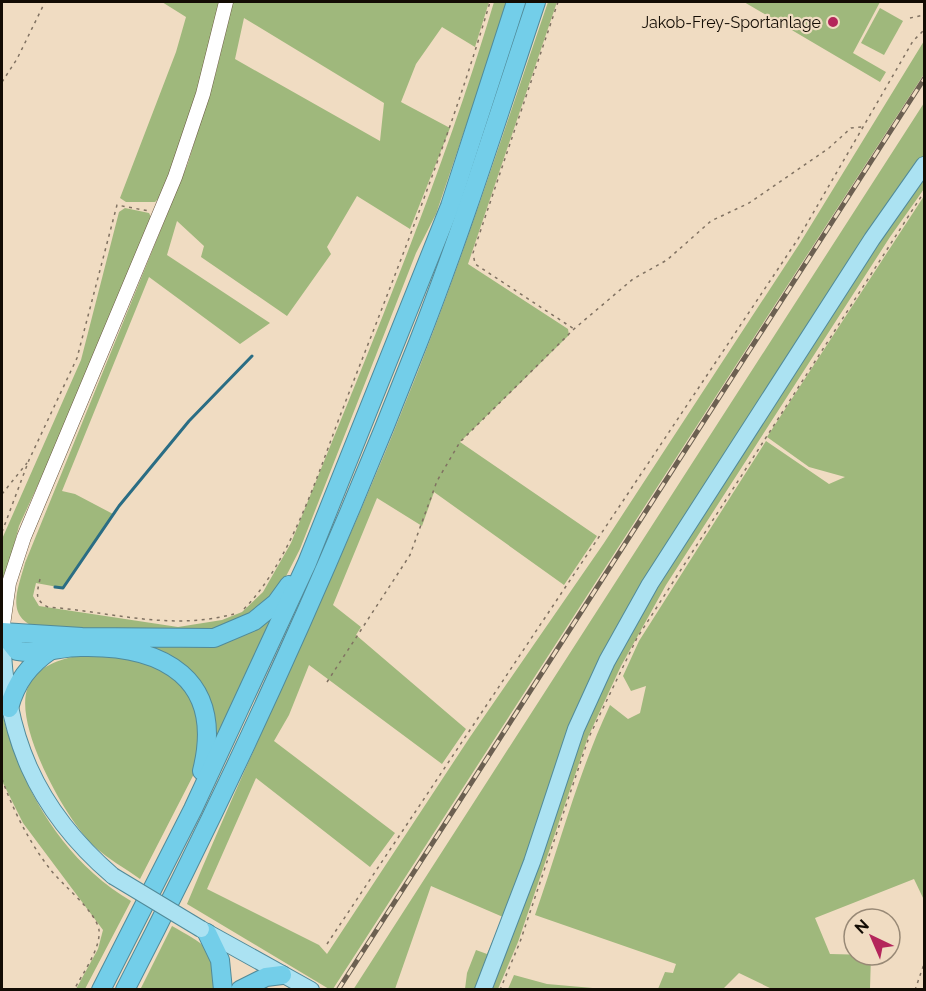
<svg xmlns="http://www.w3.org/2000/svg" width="926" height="991" font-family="Raleway,sans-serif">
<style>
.green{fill:#9fb87c;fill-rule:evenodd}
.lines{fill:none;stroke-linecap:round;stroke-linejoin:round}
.stream{stroke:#2a6d84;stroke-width:3}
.minor-casing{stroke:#66553e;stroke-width:15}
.major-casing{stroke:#518a99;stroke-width:18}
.highway-casing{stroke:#518a99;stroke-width:20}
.path{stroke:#807262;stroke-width:1.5;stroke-dasharray:3 4.5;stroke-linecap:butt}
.minor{stroke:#fff;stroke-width:14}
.major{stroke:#abe2f2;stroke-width:16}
.highway{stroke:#73cee9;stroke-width:18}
.rail-casing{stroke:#6c6051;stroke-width:5}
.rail{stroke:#f0dcc2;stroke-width:3;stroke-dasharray:9;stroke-linecap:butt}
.major-bridge-casing{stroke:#518a99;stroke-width:18;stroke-linecap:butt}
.major-bridge{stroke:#abe2f2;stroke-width:16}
.poi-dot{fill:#b4265b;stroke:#f0dcc2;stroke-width:2}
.labels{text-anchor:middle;stroke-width:4.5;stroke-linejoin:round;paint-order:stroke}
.poi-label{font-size:16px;fill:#130c04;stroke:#f0dcc2;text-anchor:end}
</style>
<rect width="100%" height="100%" fill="#f0dcc2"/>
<g class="green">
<path d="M162,2H222L203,75L164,193L155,202H126L120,198L176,52L186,17Z"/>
<path d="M233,2H489L475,47L442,27L416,64L401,102L450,128L410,229L357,196L327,247L331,254L287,316L201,257L204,246L177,221L167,255L270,323L240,344L149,277L62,491L75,494L113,514L63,588L36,583L33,596L39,606L178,627L222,620L242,612L263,592L291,543C363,364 439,187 494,2H508L436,214L416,253L300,549L279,590L269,602L225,630L39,628C4,618 18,589 25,563L188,163L216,72ZM244,18L384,103L380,141L235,59Z"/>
<path d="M548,2H557L468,264L568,329L569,335L460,442L597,536L564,585L434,492L422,526L377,498L333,605L361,627L356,635L466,729L442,764L309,665L289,715L274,741L395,833L370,867L256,778L207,889L319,945L327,954L470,737L604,543L800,243L924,41V74L333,989H329L187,904C256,738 335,578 402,411C457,277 501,139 548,2Z"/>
<path d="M744,2H880L853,53L886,72L880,82Z"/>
<path d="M880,8L903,21L884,55L861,43Z"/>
<path d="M924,103V156L880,216L618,626L507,917L476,989H465L467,973L476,950L487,954L503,917L431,886L395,989L353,990Z"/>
<path d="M924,175V189L890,237L666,585L621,666L588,737L518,942L498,989L490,990C536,860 575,726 644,607L877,241Z"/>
<path d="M924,196V900L914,879L815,918L830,954L871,955L870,989H772L739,973L723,989H658L665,972L673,973L676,964L535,915C560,844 578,773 610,705L628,719L640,713L646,686L631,691L623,676L639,641L766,441L829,484L845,477L809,467L767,437Z"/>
<path d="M125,208L149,213L153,221L72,411L19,526L2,592V539L81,360L119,212Z"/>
<path d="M280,605L212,749L202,694L127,644L215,643Z"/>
<path d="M80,655L122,656L170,672L194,702L200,720L197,768L140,879C125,868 108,859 95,847C67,822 12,724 28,687C38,665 59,660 80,655Z"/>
<path d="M2,713C22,789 62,860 131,901L85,989H76L98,949L103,930L23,823L2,781Z"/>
<path d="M172,926C201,943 222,950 213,989L140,990Z"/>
<path d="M514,975L547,984L604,989H508Z"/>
</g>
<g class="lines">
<path class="stream" d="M55,587L63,588L119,506L189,421L252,356"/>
<g class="minor-casing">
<path id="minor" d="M2,632L9,583L24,537L175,177L203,94L226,2"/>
</g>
<g class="major-casing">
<g id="major">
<path d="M2,632C4,734 35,809 113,876"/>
<path d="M201,929L311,990"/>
<path d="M483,990L532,862L576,729L607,661L650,584L872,239L924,165"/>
</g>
</g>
<g class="highway-casing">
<g id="highway">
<path d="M9,708C16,682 29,665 51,650"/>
<path d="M202,771C225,679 164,645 81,647C60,647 38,655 17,651L2,632L82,637L214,638L254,621L276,603L289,585"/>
<path d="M207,933L220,960L223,990"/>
<path d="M101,990L193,809L307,563L450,206L516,2"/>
<path d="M125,990C234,779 332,563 418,343C462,231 498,116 536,2"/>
<path d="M240,990L266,977L282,975"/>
</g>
</g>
<g class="path">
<path d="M558,2L473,253L475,264L574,329"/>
<path d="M910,18L924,15"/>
<path d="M2,82L17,59L45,2"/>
<path d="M2,494L27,463"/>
<path d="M2,532L29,460L77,358L117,205L149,211"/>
<path d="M40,579C37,593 34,600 48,607C113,612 169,631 234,614"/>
<path d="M244,609C293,559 319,469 345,403C397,270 450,138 490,2"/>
<path d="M327,682L410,555L437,481L460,442L574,329L633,279L667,260L711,221L749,203L829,148L851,128L862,127"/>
<path d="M2,779C13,810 29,842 50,869C61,884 96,911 99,930C101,949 82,974 74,990"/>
<path d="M327,944L798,239L913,41L924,30"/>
<path d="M500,990L520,942L589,737L637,638L924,192"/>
<path d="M915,990L924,964"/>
</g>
<use href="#minor" class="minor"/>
<use href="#major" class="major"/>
<use href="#highway" class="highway"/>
<g class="rail-casing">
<path id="rail" d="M338,990L924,79"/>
</g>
<use href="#rail" class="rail"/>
<g class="major-bridge-casing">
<path id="major-bridge" d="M113,876L201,929"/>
</g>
<use href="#major-bridge" class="major-bridge"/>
</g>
<circle class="poi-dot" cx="833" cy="22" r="6"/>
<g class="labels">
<g class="poi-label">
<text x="821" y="28">Jakob-Frey-Sportanlage</text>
</g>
</g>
<rect width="926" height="991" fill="none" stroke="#130c04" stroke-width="6"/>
<g transform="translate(872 937) rotate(316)"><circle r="28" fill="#f0dcc2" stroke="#988976" stroke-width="1.5"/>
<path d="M0-4.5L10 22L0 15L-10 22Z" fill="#b4265b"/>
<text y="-9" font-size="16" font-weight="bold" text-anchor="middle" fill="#130c04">N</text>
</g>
</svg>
